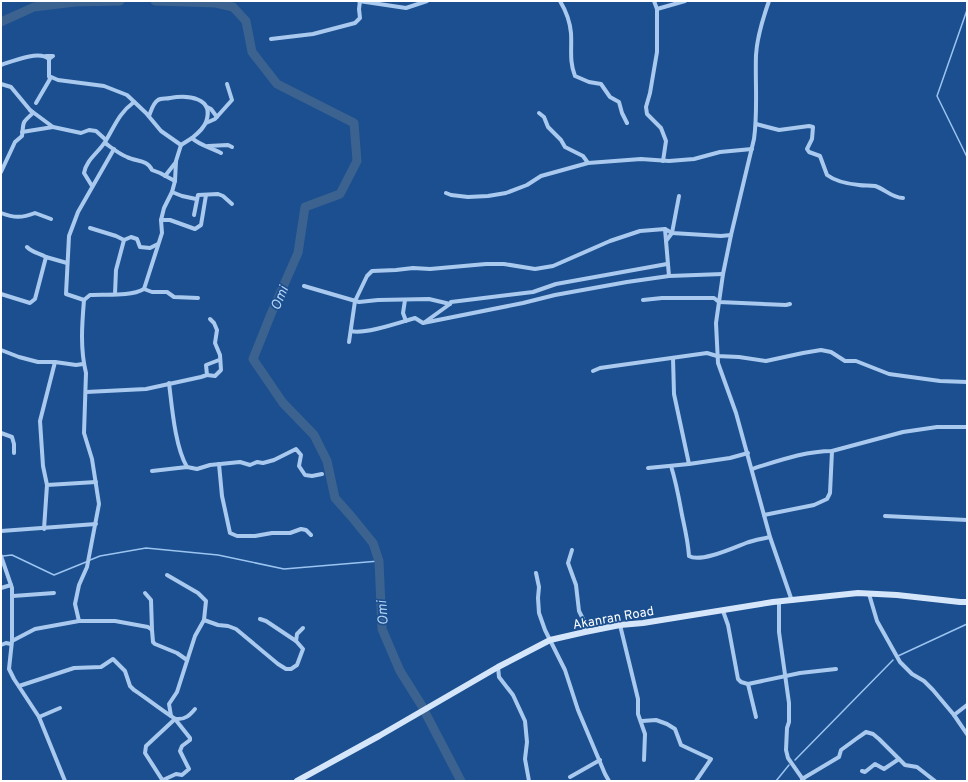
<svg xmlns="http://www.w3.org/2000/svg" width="968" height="782" font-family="Overpass,sans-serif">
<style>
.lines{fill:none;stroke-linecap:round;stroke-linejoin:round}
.stream{stroke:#9cc4f0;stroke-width:1.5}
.river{stroke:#3c6290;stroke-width:9}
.street{stroke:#a9c9ee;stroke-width:4}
.secondary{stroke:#d6e6fa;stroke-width:6}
.labels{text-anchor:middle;stroke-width:3.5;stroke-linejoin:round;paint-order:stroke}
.street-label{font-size:13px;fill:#fff;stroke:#1b4f8f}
.water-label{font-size:14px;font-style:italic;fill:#b5d3f5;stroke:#1b4f8f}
</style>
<rect width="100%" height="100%" fill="#1b4f8f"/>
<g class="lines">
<g class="stream">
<path d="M967,10L937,96L967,157"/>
<path d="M3,556L12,555L54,575L86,562"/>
<path d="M90,560L100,556L146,548L218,555L284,569L379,561"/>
<path d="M898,656L967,624"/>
<path d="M795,760L893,660"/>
<path d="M776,781L789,765"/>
</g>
<g class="river">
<path d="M155,1L216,3L233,7L246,21L252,52L277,84L354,123L357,161L340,194L305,207L298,253L271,314L253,359L283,403L314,435L327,461L335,498L351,516L373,543L379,561L382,629L400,671L422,706"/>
<path d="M1,22L34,7L75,2L120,1"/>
<path d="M426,714L461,781"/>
</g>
<g class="street">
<path d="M359,1L406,8L427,1"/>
<path d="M560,1C566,11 570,22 571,33C572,49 569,61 575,76L589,82L601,84L610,97L619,102L622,113L627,123"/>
<path d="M654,1L657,9V52L650,93L646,107L647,114L661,128L666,141L663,161"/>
<path d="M769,1C763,18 757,37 756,55C755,83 758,111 754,139L731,235L723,274L716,323L718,363L736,413L770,537L792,601"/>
<path d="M657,9L685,1"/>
<path d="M271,39L313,34L355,23L360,18L359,9L360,1"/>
<path d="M46,56H53L49,59"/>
<path d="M1,65C13,61 39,50 49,59V76L58,80L104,86L127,95L146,113L161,131L181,145"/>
<path d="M1,84L11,87L30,110L53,127L81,133L89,130L96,131L106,140"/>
<path d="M36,103L50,79L49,76"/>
<path d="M207,107L211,109L217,117"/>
<path d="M539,113L544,117L548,127L561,140L565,147L583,156L588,163"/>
<path d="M149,116C151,111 153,103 158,100C161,98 166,99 170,98C187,95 215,97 206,122C204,128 197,134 192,138"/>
<path d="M206,123L215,119L232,100L227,84"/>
<path d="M756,124L779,130L809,126L813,127L812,139L807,149L809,152L820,156L827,175C835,181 849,184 859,185C864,186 870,185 875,186C885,189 892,198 903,198"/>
<path d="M22,132L53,127"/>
<path d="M105,143C112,148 119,154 127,157C136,162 147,159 152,170L160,173L175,181"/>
<path d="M208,146L228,145L232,147"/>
<path d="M1,172L15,142L22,136C24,121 21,124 33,113L30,110"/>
<path d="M165,176L176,162"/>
<path d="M92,186L84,173C86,160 98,153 105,142C115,126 118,114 134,102"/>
<path d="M172,192L182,196L196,199"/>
<path d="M446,193L451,195L468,197L488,196L506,193L527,185L541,176L588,163L641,159L669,161L694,159L720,152L752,149"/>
<path d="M1,213C14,218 22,218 35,213L51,219"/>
<path d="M194,215L198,195L218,194L223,196L232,204"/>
<path d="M161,220H170L195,229L201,225L206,195"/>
<path d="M90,228L116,236L124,240L131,237L137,239L140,247L150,248L158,244"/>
<path d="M665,229L669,276"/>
<path d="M666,241L672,233L679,196"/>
<path d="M27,247C33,253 39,253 46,257"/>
<path d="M304,286L359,302L378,300L429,299L450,304L451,302L533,292L556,284L667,264"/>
<path d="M144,289L152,292H167L174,297L198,298"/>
<path d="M1,294L30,303L35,299L46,257L67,263"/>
<path d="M115,294L116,270L124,240"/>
<path d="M84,300L66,294L69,236L78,212L114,149"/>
<path d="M405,300L403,313L406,321"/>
<path d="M643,300L662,298H714L719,302L786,305L790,304"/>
<path d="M425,322L450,304"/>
<path d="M351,331C364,335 401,322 415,318L423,323L523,303L555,295L627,282L669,276L723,274"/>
<path d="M349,342L355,301L367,276L372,271L396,270L413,268L430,269L486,264H504L535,269L553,266L610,241L640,231L665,229L672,233L721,236L731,235"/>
<path d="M1,350L19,357L38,362H55L76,365L83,364"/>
<path d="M673,358L674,394L689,464L730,458L748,453"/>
<path d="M593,371L600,368L614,366L707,353L717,356L739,357L766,361L803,353L821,350L831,352L845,361H856L889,374L940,381L967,382"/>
<path d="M207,375L215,376L221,370L220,355L215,343L217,330L214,323L210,319"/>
<path d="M169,383C172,407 175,447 187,467"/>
<path d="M86,392L146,389L201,377L207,375L206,365L219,360"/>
<path d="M1,433L12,437L14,444V453"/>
<path d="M219,464L222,496L230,533L237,536H255L272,533H290L301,529L306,530L311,535"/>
<path d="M671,466C676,482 679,498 682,515C685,529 688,541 689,556C700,563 733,548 746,543C754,540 762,539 770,537"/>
<path d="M648,468L689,464"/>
<path d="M752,469C778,461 805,451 832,451L903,432L937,427H967"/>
<path d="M152,471L187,467L197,469L210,465L240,462L250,465L257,462L263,463L274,460L296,449L301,455L299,466L305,475L312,476L322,474"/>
<path d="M47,485L43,466L40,421L55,362"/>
<path d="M764,515L814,505L827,499L830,493L832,451"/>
<path d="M885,516L967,520"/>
<path d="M44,529L47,485L96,482"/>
<path d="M1,531L96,524"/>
<path d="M572,550L568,563L576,585L579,611L583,619L585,632"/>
<path d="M1,556L12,588V641L9,669L14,679L39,717L65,781"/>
<path d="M536,573L539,587L538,598L539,613L545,630L565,670L578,710L605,774L609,781"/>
<path d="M167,575L198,593L206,601L204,620L195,636L177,692L169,704L171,716"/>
<path d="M1,588L11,585"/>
<path d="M145,593L151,600L152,630"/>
<path d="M869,594L877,621L900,662L912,674L924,681L933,690L954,715L967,734"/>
<path d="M13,596L54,593"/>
<path d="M779,602V632L789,703V722L787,728L786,750L788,758L804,781"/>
<path d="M723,611L728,625L738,679L741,682L748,684L756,717"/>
<path d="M204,620L218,625L228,626L236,629L278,664L286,669H291L297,665L303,649L296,641L266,621L260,619"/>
<path d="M79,621L75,604L79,585L87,567L99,504L92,459L84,433L86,373C80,349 82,324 84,300L90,295C106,294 130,297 144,289L162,233L161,220L164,208L172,192L175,181L176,161L181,145L192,138C199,145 212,148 221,153"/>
<path d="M620,625L638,699V714L645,734L644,760"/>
<path d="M12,641L35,629L79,621H115L148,627L152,630L153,642L155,644L177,653L187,660"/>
<path d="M296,641L297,634L303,628"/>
<path d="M1,645L6,643L11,644"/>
<path d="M498,667L499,677L513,695L525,721L527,742L525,759L529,781"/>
<path d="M748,684L800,673L836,669"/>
<path d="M19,686L74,668L101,667L113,659L125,671L130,686L134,690C141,694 172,718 176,719C185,720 190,715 195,709"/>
<path d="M954,715L967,705"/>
<path d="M39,717L60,708"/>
<path d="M642,721L656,720L667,724L675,729L681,745L711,759L696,781"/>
<path d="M862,771L865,772L875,764L884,769L899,759"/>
<path d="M570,777L600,760"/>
<path d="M802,779L839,757L841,750L856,739L866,732L873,734L879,739L905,765L917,767L935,781"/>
<path d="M163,780L176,774L182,775L189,769L180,751L182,746L190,740V738L175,719L146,746L145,753L163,781"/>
</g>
<path class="secondary" d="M297,781L379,736L498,667L550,640L585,632L620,625L643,623L773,602L858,593L897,595L960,602H967"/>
</g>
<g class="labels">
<g class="street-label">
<text transform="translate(613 617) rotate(-10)" y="5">Akanran Road</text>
</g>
<g class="water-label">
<text transform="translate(279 298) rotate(-67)" y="5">Omi</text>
<text transform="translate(382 613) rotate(-94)" y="5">Omi</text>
</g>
</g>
<rect width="968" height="782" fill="none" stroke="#ffffff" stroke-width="4"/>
</svg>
